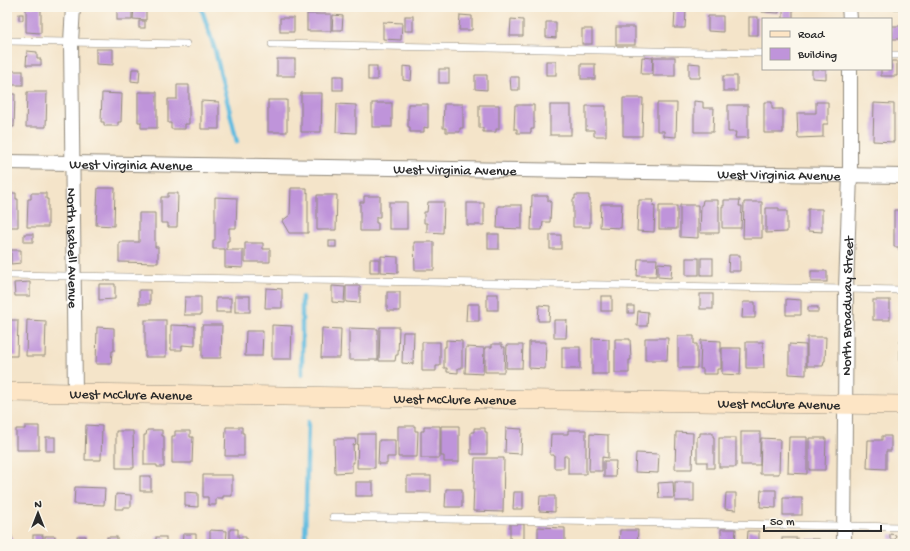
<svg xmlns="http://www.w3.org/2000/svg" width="910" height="551" font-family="'Gochi Hand',sans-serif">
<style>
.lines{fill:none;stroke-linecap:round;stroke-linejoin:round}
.stream{stroke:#62bce0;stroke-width:4.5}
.building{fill:#bf94da}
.lane-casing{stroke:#90887a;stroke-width:8}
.street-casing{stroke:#90887a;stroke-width:16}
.secondary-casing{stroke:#90887a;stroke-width:20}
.lane{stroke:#fff;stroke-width:7}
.street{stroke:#fff;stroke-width:14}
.secondary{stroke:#fde5c5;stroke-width:19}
.labels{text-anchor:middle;stroke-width:3;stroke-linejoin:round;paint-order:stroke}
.street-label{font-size:14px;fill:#2b2b2b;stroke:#fbf7ec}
</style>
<rect width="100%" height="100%" fill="#fbf7ec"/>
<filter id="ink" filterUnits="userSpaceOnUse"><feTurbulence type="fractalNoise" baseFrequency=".025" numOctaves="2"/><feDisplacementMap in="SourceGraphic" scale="8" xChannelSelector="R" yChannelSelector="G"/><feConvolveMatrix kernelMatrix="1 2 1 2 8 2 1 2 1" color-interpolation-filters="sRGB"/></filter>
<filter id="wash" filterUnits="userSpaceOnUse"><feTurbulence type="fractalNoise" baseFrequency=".012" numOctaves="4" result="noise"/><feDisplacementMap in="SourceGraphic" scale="16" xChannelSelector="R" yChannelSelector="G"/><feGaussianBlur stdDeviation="0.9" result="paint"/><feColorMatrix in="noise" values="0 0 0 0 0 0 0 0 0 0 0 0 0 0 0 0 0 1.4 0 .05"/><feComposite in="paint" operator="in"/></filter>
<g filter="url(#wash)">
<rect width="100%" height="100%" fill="#f4e4c9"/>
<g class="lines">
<g class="stream">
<path d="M201,7L215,50L237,142"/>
<path d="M302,375V297"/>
<path d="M305,544L308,422"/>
</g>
</g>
<g id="blocks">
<g class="building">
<path d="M26,7H41V33L26,32Z"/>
<rect x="117" y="7" width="15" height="13"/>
<path d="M134,7H146V20L133,19Z"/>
<path d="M762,7H779V13L762,12Z"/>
<rect x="783" y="7" width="10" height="12"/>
<rect x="882" y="7" width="19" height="2"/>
<path d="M675,10H686L685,28H674Z"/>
<rect x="19" y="14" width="4" height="6"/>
<rect x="307" y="14" width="24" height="17"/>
<path d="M333,15L343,16L342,30H332Z"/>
<path d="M460,15L472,16V30H459Z"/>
<rect x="405" y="16" width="8" height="15"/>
<path d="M708,16H723V32L708,31Z"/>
<rect x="749" y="17" width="9" height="18"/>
<rect x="280" y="18" width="14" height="14"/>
<path d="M511,19L523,20V36H510Z"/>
<rect x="139" y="21" width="6" height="7"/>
<path d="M383,22L402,23L401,40L383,39Z"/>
<path d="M546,22H556V38L546,37Z"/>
<rect x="891" y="26" width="10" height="13"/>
<rect x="616" y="27" width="19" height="18"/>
<rect x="582" y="29" width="10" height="15"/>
<path d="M96,49H113V65L96,64Z"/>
<path d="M27,51L37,52V59H41V65H26Z"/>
<path d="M642,57L653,58L652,74H641Z"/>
<rect x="653" y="57" width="22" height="19"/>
<rect x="277" y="59" width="18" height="17"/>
<rect x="546" y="61" width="10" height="14"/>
<path d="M891,61H897V76H881V69H891Z"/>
<path d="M689,63L700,64V78H689Z"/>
<rect x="581" y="64" width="14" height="15"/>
<rect x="368" y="66" width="9" height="14"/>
<path d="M403,66L412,67L411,81L403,80Z"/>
<path d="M132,69H140L139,82L131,81Z"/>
<rect x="439" y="69" width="10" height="14"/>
<path d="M812,69H826V79L812,78Z"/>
<rect x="12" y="71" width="11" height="14"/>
<path d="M475,75H487V90L475,89Z"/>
<rect x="333" y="76" width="10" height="14"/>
<rect x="723" y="76" width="14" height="15"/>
<path d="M510,77H519V90H511Z"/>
<path d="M177,85H189V124H185V129H171V123H168V99H177Z"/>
<path d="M27,92H47L46,127H26Z"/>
<path d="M138,92H157V128H141V122H138Z"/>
<path d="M102,93L122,94L121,122H118V126H104V122H101Z"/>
<path d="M301,93H322L321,132H301Z"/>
<path d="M7,94H15L14,127L7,126Z"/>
<path d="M623,98H643L642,136H623Z"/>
<rect x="268" y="100" width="19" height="32"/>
<path d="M201,101L219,102V129H201Z"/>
<path d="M694,101L703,102V108H714L713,132H694Z"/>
<path d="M764,102H772V109H783V133H764Z"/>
<path d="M816,102H828V124H823V137L798,138L797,113H816Z"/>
<rect x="372" y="103" width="20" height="24"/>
<path d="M657,103H677L676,137L664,136V131H657Z"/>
<path d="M874,103L894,104V142L873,141Z"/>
<path d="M337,104L356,105V133L336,132Z"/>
<path d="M408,104H428V128L424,127V132H410V127H408Z"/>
<path d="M444,104H463V128H460V132H446V128H443Z"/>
<rect x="901" y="104" width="2" height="38"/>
<path d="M479,105H499V129H496V132H483V128H479Z"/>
<path d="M515,105H534V129H531V133H517V129H514Z"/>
<rect x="550" y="105" width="21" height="30"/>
<path d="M728,105H748V138H735L736,132H728Z"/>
<path d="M586,106H606V136H594V130H586Z"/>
<path d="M98,188H115L114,226L96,225Z"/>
<path d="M291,188H307V193L308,192V233H289L282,221L290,215Z"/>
<path d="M7,193H16V199H18V227H7Z"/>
<path d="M31,193H46V199H48V227H27L28,199H31Z"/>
<path d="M168,193H178L177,227H168V223H161V197H168Z"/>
<path d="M317,195H337L336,230H317Z"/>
<path d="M575,195H589V199H590V227H573V199H575Z"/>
<path d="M364,196H380V217H376V223H378V231H360V202H364Z"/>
<path d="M532,196H548V201H551L550,222H543L542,230H531Z"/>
<path d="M215,197L237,198L236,228H229V241H227V250H243V268L225,267V249H213V240H215Z"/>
<path d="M639,200H654L653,206H655L654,232L637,231L638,205H639Z"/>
<path d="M703,200H718V206H719V233H700L701,205H702Z"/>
<path d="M724,200H740L739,206H742L741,228H722V206H724Z"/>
<rect x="389" y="202" width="18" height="27"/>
<path d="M428,202H444L443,233L427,232V223H424V212H427Z"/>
<path d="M744,202H762V238H743Z"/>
<rect x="467" y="203" width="17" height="22"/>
<path d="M601,204H622L621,228L600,227Z"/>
<path d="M505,205H522V229L497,228L498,206H505Z"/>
<path d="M680,205H698V238L680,237Z"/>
<rect x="659" y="206" width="18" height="23"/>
<path d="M766,208H779V211H787V232L766,233Z"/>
<path d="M808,209H822V232L808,231Z"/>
<path d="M894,210H903V250H899V247H894Z"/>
<path d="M139,213H155V247H158V263L119,262V242H139Z"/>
<rect x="24" y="234" width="9" height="8"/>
<rect x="488" y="234" width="11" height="15"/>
<rect x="550" y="235" width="11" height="14"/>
<rect x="329" y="241" width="7" height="6"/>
<path d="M414,242H434V270H415Z"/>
<path d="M245,243H263V249H270V262H245Z"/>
<path d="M11,250H21V263L11,264Z"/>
<path d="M729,255H740V271H728Z"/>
<path d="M381,256L398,257V273L381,272Z"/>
<rect x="686" y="258" width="13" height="17"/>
<rect x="701" y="258" width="12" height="17"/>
<rect x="370" y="259" width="9" height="13"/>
<path d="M638,259H657L656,276H637Z"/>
<path d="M658,263L672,264L671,278L658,277Z"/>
<rect x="811" y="271" width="16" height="11"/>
<path d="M30,282V296H15L14,283Z"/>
<path d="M99,284H115V299L99,300Z"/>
<path d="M332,286L345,287L344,303L332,302Z"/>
<path d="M346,286H360V303L346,302Z"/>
<path d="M266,288L282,289V308H265Z"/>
<rect x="139" y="290" width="11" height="14"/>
<rect x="387" y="292" width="13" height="19"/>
<rect x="487" y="294" width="11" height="16"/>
<rect x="700" y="294" width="13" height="15"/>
<rect x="235" y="296" width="15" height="16"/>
<rect x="601" y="296" width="11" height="15"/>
<path d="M185,297H201V315H184Z"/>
<rect x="216" y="298" width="15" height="14"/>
<path d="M786,299L801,300V315H786Z"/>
<rect x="873" y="300" width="17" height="20"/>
<path d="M743,302H755V318H742Z"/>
<path d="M467,304H479V321H466Z"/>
<path d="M539,305L550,306L549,321H538Z"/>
<rect x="628" y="306" width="6" height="7"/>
<rect x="808" y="307" width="10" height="5"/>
<path d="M638,311L648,312L647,326H637Z"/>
<path d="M7,320H18L17,356H7Z"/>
<path d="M27,320L46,321L45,356H26Z"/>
<rect x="145" y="320" width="21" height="37"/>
<path d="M554,320H567L566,338H554Z"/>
<path d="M171,325L195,326V346L182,345V350H171Z"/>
<path d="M202,325H222L221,358H202Z"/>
<path d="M272,325L292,326L291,359H272Z"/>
<path d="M97,327L114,328V351H112L111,364H96Z"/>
<path d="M380,327H399L398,355H396L395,361H379Z"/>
<path d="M322,328L341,329L340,358H321Z"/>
<path d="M349,328L378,329V360H349Z"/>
<path d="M246,331H263L262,356H245Z"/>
<path d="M403,332H414L413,364L402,363Z"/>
<path d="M678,336H694V344H697V368H678Z"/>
<path d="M807,337H826L825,361H824L823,366H807Z"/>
<path d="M592,338L609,339V374H592Z"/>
<path d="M645,338H668L667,360H645Z"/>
<path d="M615,339H630L631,360H629V373H615Z"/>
<path d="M446,340L462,341V368H458V373L447,372V368H444V347H446Z"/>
<path d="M701,340L721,341V369H717V374H703V369H700Z"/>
<rect x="900" y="341" width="3" height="22"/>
<path d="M422,342H440V366H436V371H422Z"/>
<path d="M529,342H546L545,369L529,368Z"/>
<path d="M746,342H763L764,368H746Z"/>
<path d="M492,344H502V347H505L504,372H485V347H492Z"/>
<path d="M789,344L806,345V375L789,374Z"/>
<path d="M507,345H523L522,368H506Z"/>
<path d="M466,347L484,348L483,374L465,373Z"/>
<rect x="562" y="347" width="18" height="22"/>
<path d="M722,348H741L740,375L722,374Z"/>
<path d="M86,425L102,426L101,460H85Z"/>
<path d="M25,426H39V450H16V429H25Z"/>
<path d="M398,426H415V431H418L417,457H398Z"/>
<path d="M424,426H440V458H421V431H424Z"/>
<path d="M441,426H459V462H444V456H441Z"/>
<path d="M226,427H242V433H244V456H225Z"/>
<path d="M474,428H485V432H487V454H471V432H474Z"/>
<path d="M506,428L522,429L521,454L505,453Z"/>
<path d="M147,430H162V436H164V467H157V465H144V435H146Z"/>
<path d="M568,430H586V474H568V456H564V468H554V455H550L551,434H568Z"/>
<path d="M116,431H133L134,468H116Z"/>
<path d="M175,431H190V437H193L192,463H172V436H175Z"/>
<path d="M676,432L693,433L692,469H675Z"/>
<rect x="741" y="432" width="19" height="33"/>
<path d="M700,433H713V437H714V468H707V462H697V437L700,436Z"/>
<path d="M358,434H375V468H357Z"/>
<path d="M590,434L608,435V458L602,457V471H589Z"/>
<path d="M882,436H891V451H886V469L867,468L868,440H882Z"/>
<rect x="46" y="437" width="9" height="14"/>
<path d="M789,437H807V474L788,473Z"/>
<rect x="719" y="438" width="17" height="29"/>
<path d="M761,438L780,439L779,474H760Z"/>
<path d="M809,438H826L825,470H809Z"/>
<path d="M334,439H355L356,444L353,445L354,463H352V472L335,473Z"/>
<path d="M379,440H395V457H387V464H378Z"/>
<path d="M636,453L659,454L658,473L635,472Z"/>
<path d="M475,458H504L503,512L473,511Z"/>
<path d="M604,461H616L615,477H604Z"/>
<path d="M203,475H232V496H223V498H216V505H208V497H203Z"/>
<rect x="140" y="476" width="11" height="15"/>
<rect x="407" y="476" width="24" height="16"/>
<rect x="356" y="482" width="17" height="14"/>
<path d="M673,482L674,498H659L658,483Z"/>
<rect x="675" y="482" width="19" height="19"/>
<path d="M75,487L105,488L104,505L74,504Z"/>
<path d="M446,489H462V507H445Z"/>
<path d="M761,490H776V508L760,507Z"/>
<path d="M185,492L198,493V507L185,506Z"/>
<path d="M514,492H523V509H513Z"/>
<path d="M726,493H736V510L725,509Z"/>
<path d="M116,494L131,495V507H123V509H115Z"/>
<path d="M540,496H555V512L539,511Z"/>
<rect x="783" y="498" width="19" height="17"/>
<rect x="510" y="524" width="14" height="16"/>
<path d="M538,527L565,528V543L538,542Z"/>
<path d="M230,529H238V537H246V544H230Z"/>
<path d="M721,529H736L735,544H721Z"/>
<path d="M210,530L227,531L226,544H210Z"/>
<path d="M620,530H638L637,544H619Z"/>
<path d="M748,531H759V544H747Z"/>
<path d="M183,534H196V544H182Z"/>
<path d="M890,534L896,535L895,540L890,539Z"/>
<rect x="33" y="535" width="10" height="9"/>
<rect x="7" y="536" width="5" height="8"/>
<rect x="45" y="536" width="10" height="8"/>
<rect x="77" y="536" width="9" height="8"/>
<rect x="107" y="537" width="10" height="7"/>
<rect x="156" y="537" width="10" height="7"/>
<rect x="782" y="538" width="15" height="6"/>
<rect x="803" y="539" width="16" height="5"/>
</g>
</g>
</g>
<g filter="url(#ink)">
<use href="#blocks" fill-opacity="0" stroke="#90887a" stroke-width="1"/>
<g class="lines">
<g class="lane-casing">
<g id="lane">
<path d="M7,41L186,44"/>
<path d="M272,44L763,53"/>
<path d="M891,55H903"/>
<path d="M7,275L903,290"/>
<path d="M333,517L903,527"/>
</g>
</g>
<g class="street-casing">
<g id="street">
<path id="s1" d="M73,7L71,42L75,393"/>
<path d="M849,7L850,19"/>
<path id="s2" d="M7,162L903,176"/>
<path id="s3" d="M844,544L846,289L850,175V69"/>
</g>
</g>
<g class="secondary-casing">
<g id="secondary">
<path id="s4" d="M7,392L903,405"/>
</g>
</g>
<use href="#lane" class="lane"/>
<use href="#street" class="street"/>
<use href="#secondary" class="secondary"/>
</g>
</g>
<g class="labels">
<g class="street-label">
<text dy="5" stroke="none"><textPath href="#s2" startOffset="124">West Virginia Avenue</textPath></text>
<text dy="5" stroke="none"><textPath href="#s2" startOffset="448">West Virginia Avenue</textPath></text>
<text dy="5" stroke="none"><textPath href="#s2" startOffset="772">West Virginia Avenue</textPath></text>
<text dy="5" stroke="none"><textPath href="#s1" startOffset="241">North Isabell Avenue</textPath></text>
<text dy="5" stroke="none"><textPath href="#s3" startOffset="238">North Broadway Street</textPath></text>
<text dy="5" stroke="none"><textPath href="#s4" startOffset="124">West McClure Avenue</textPath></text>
<text dy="5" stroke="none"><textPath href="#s4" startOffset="448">West McClure Avenue</textPath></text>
<text dy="5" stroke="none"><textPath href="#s4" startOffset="772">West McClure Avenue</textPath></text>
</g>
</g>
<rect width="910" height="551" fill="none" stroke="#fbf7ec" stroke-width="24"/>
<rect x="762" y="18" width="130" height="52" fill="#fbf7ec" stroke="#a8a59f"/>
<rect x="770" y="31" width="20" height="6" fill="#fde5c5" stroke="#a8a59f"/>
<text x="798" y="38" font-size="12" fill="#2b2b2b">Road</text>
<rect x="770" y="48" width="20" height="12" fill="#bf94da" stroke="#a8a59f"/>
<text x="798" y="58" font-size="12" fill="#2b2b2b">Building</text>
<g transform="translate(38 513)" stroke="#fbf7ec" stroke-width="3" paint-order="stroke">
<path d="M0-3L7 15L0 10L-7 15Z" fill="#2b2b2b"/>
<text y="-6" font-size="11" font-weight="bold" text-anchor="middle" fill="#2b2b2b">N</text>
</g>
<path d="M764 525v6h117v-6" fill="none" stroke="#2b2b2b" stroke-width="2"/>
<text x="770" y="525" font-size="12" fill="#2b2b2b" stroke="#fbf7ec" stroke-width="3" paint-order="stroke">50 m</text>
</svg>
